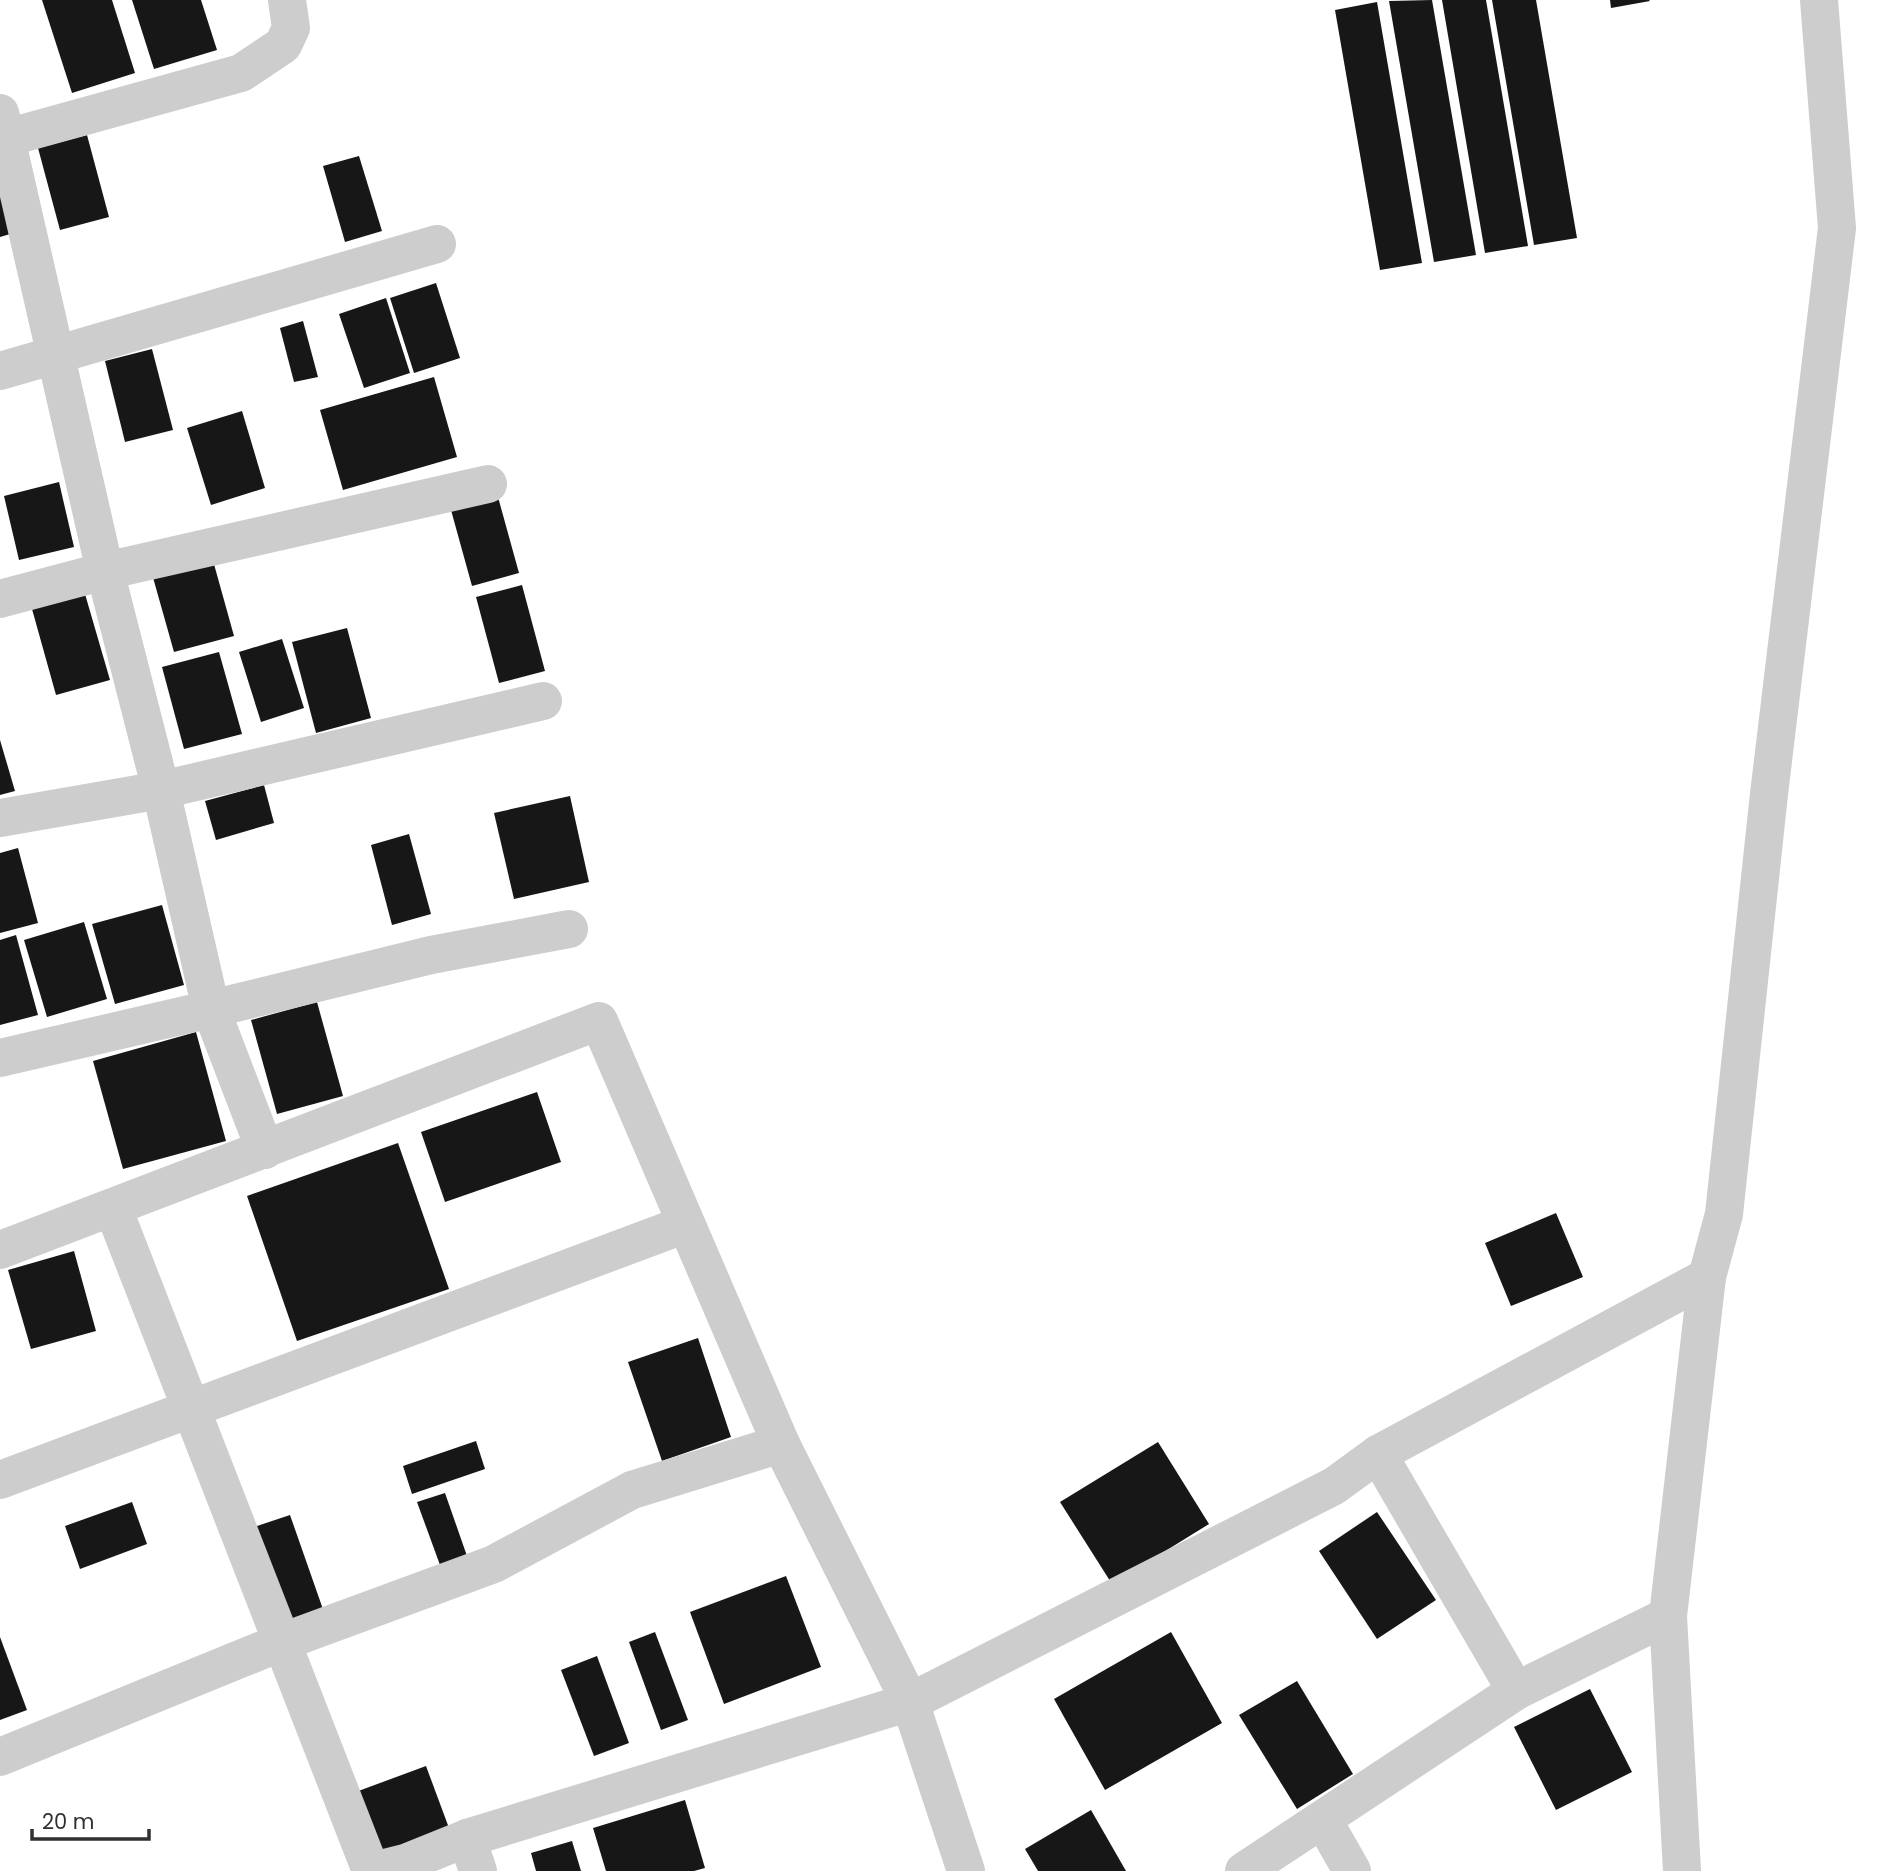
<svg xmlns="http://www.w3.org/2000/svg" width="1894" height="1871" font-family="Poppins,sans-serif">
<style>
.building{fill:#171717}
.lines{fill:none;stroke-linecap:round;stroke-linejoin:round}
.minor{stroke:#cdcdcd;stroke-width:38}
.tertiary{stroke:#cdcdcd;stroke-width:38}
</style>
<rect width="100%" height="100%" fill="#fff"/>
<g class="building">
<path d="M42,0H112L135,73L72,93Z"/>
<path d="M132,0H201L217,50L154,69Z"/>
<path d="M1432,0L1476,255L1434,262L1389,1Z"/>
<path d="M1442,0H1486L1528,246L1485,253Z"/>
<path d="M1492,0H1536L1577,238L1534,245Z"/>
<path d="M1610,0H1649L1650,1L1611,8Z"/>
<path d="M1377,2L1422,263L1380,270L1335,10Z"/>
<path d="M87,135L109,217L60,230L38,148Z"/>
<path d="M359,156L382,231L345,242L323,166Z"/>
<path d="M0,179L17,232L0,237Z"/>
<path d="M436,283L460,358L414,373L390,298Z"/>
<path d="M386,298L410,373L364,388L339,314Z"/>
<path d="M303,321L318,377L294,382L280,328Z"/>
<path d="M152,349L173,430L125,442L105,361Z"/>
<path d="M434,377L457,457L343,490L320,410Z"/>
<path d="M242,411L265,488L211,505L187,428Z"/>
<path d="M59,482L74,547L19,560L4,496Z"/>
<path d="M498,497L519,573L472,586L451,510Z"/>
<path d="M212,557L234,636L174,652L152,574Z"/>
<path d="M522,585L545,671L499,683L476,597Z"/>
<path d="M85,594L110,680L56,695L32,609Z"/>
<path d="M347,628L371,718L316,733L292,642Z"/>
<path d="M282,639L304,708L261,722L239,652Z"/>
<path d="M219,652L242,734L184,749L162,667Z"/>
<path d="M0,740L15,791L0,795Z"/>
<path d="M264,785L274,823L216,840L205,801Z"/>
<path d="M570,796L589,882L514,899L494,813Z"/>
<path d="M409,834L431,914L392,925L371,845Z"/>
<path d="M18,848L38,923L0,933V853Z"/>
<path d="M162,905L184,985L115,1004L92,924Z"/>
<path d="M84,922L107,999L47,1017L24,940Z"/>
<path d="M16,935L38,1015L0,1025V940Z"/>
<path d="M317,1002L343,1096L277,1114L251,1020Z"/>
<path d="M196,1032L226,1141L123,1169L93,1061Z"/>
<path d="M537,1092L561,1162L445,1202L421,1132Z"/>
<path d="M398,1143L449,1289L297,1341L247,1196Z"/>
<path d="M1556,1213L1583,1277L1511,1306L1485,1243Z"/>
<path d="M74,1251L96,1331L31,1349L8,1270Z"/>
<path d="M698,1338L731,1437L662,1461L628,1362Z"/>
<path d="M476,1441L485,1469L412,1494L403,1466Z"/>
<path d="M1158,1442L1209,1524L1112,1584L1060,1502Z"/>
<path d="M445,1493L467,1556L440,1565L417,1502Z"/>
<path d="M132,1502L147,1544L80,1569L65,1526Z"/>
<path d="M1377,1512L1436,1600L1377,1639L1319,1551Z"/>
<path d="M290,1515L325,1615L283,1630L248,1529Z"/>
<path d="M786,1576L821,1667L724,1704L690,1612Z"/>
<path d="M655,1632L688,1720L661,1730L629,1642Z"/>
<path d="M1171,1632L1222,1723L1105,1790L1054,1699Z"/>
<path d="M0,1637L27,1710L0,1720Z"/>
<path d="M597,1656L629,1743L594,1756L561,1670Z"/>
<path d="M1297,1681L1353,1774L1297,1809L1239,1715Z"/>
<path d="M1590,1689L1632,1772L1556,1810L1514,1727Z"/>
<path d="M426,1766L449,1828L376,1855L353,1793Z"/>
<path d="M685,1800L705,1868L694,1871H606L593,1828Z"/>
<path d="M1091,1810L1126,1871H1038L1025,1849Z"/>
<path d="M572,1841L581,1871H536L531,1853Z"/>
</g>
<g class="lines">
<g class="minor">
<path d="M0,113L6,138L241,73L283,45L291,28L287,0"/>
<path d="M0,139L6,138L105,571L161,790L211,1009L0,1058"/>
<path d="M0,371L437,244"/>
<path d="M0,599L105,571L488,484"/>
<path d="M0,818L161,790L543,701"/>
<path d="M265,1150L211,1009L431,955L569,929"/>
<path d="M113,1208L371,1871"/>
<path d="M0,1250L599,1021L781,1444L910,1702L966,1871"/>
<path d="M1378,1454L1516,1691"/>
<path d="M0,1480L686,1224"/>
<path d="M0,1757L282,1642L494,1564L632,1490L781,1444"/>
<path d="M1323,1820L1352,1871"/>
<path d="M467,1838L478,1871"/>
<path d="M373,1871L405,1863L467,1838L910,1702L1334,1486L1378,1454L1707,1277"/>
<path d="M1244,1871L1516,1691L1668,1616"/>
</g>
<path class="tertiary" d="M1682,1871L1668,1616L1707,1277L1724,1214L1769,794L1837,228L1819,0"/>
</g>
<path d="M32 1829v10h117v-10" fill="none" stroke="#303030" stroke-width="3.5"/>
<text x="42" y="1829" font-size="21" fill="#303030" stroke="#ffffff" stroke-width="5" paint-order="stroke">20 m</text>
</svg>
